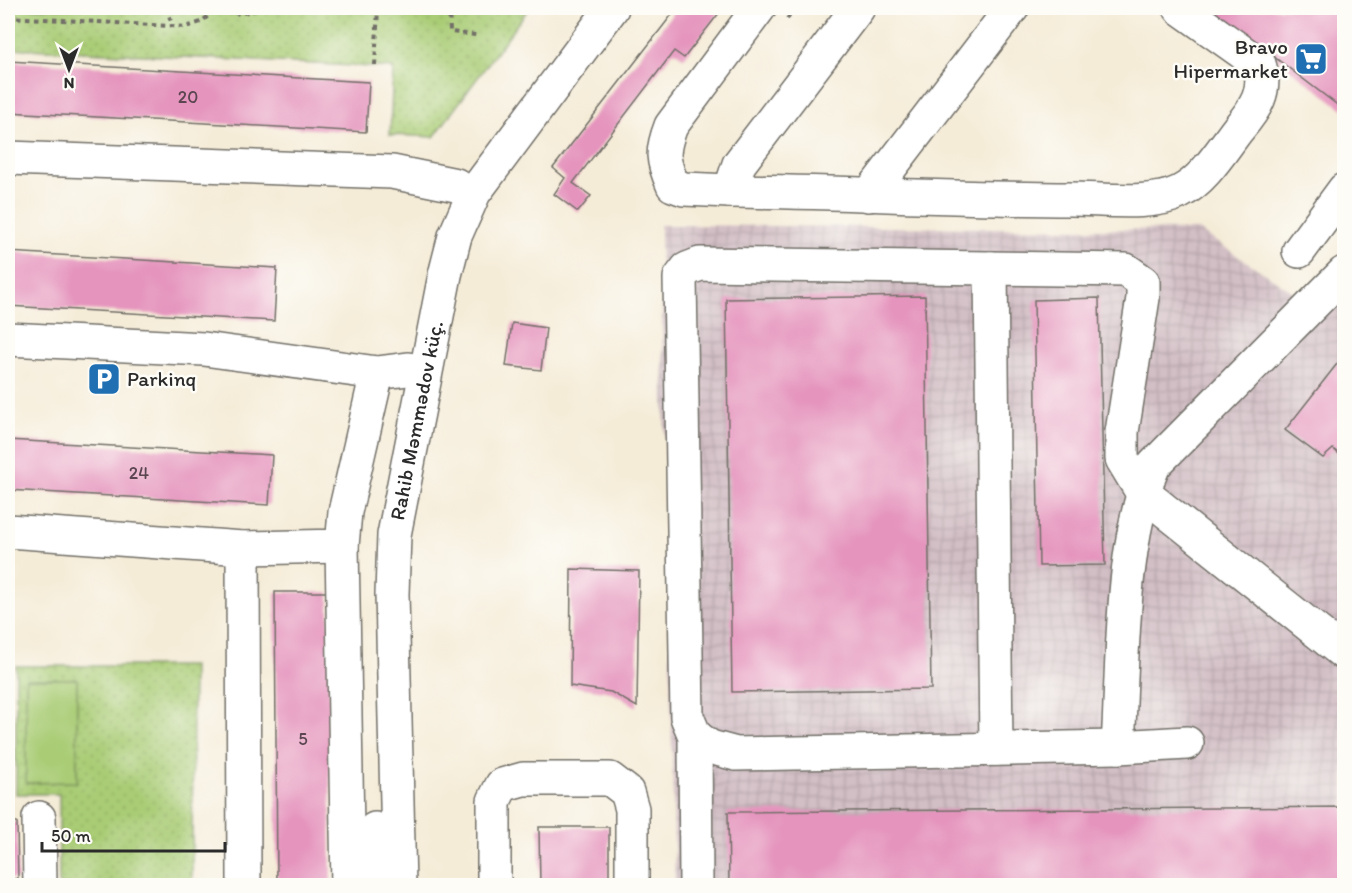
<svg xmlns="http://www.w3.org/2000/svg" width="1352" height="893" font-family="Itim,sans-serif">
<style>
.industrial{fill:url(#industrial-grid)}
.grass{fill:url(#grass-dots);stroke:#6a7c50;stroke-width:1.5}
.garden{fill:#a9cc75;stroke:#6a7c50;stroke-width:1.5}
.building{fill:#e594bd}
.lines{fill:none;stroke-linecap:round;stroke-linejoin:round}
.minor-casing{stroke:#726f68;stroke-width:36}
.major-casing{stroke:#726f68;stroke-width:36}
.path{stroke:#726f68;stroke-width:4;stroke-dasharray:4.5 4.5;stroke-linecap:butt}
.minor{stroke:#fff;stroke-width:33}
.major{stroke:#fff;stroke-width:33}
.labels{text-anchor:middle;stroke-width:5;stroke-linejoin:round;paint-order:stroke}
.number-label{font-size:18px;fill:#5a4550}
.poi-label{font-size:21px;fill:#2b2b2b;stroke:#fdfcf7;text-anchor:end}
.street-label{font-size:21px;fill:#2b2b2b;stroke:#fdfcf7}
</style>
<defs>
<pattern id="industrial-grid" width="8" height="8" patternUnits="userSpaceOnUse" patternTransform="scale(1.5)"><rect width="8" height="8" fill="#d2bec5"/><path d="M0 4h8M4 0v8" fill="none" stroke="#b4a3a9"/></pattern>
<pattern id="grass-dots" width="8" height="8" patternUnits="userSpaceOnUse" patternTransform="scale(1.5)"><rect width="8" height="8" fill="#a9cc75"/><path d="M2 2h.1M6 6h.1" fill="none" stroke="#92af65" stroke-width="1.8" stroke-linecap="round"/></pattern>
</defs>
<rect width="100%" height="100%" fill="#fdfcf7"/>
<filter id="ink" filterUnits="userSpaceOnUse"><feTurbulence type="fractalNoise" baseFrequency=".0167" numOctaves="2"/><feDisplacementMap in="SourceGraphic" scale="12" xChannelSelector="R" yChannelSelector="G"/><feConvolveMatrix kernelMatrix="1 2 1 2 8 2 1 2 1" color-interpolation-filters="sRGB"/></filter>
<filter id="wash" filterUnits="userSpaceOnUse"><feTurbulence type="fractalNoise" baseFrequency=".008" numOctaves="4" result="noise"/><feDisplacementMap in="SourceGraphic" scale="24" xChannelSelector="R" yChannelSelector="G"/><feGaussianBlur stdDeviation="1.35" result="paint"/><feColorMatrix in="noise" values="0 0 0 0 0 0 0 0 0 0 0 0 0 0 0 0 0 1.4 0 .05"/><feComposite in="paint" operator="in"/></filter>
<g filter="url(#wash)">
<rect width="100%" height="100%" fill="#f5ecd8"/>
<path class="industrial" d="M660,225L1198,230L1307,301L1344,251V885H675Z"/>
<g class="grass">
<path d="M8,8H529L434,137L390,135L393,68L8,48Z"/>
<path d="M16,666H193L192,885H59V794H16Z"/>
</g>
<path class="garden" d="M26,679H77V782L26,783Z"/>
<g id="blocks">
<g class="building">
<path d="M677,8H723L684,58L674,51L573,183L591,196L578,212L554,194L565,178L553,168Z"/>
<path d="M1210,8H1344V110Z"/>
<path d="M8,61L369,82L366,132L8,112Z"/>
<path d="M8,252L277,268L274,321L8,306Z"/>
<path d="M925,296L931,689L732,692L726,299Z"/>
<path d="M1099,298L1105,565L1039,566L1034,300Z"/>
<path d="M512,323L546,328L541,370L506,366Z"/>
<path d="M1344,355V458L1333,449L1323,458L1285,430Z"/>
<path d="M8,440L272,455L269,505L8,490Z"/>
<path d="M571,569L639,571L637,707L611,692L570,686Z"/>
<path d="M275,592H329L331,886H277Z"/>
<path d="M1344,807V886H729L728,812Z"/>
<path d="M8,822H17L18,879H8Z"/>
<path d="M539,827H609V886H540Z"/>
</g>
</g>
</g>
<g filter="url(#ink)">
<use href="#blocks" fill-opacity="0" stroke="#726f68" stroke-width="1.5"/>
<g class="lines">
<g class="minor-casing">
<g id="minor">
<path d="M759,8L671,126C661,152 662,160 673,185L684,189L730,191C844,192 957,199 1071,199C1103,199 1152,206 1180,192C1204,180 1221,151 1238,129C1255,109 1268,91 1259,64L1180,8"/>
<path d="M8,158L392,172L456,185"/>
<path d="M730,191L739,164L858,8"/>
<path d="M869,195L1012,8"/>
<path d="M1299,251L1344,190"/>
<path d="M991,268L996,749"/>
<path d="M8,339L204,349L377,373L408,369"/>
<path d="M8,531L243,548L342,546L345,512L377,373"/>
<path d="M342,546L348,886"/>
<path d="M243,548L244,886"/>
<path d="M695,736L710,747L736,754L1118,747L1187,743"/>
<path d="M1118,747C1123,663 1120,540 1154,465L1344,273"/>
<path d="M39,818L40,886"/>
<path d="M494,886V801L502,785L523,779H610L627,792L632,809V886"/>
<path d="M696,886L695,736L687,717L680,278L687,269L700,264L1126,270L1143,282V298L1122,432V459L1142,492L1344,653"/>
</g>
</g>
<g class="major-casing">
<g id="major">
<path d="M375,829V886"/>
<path id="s1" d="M399,886L392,594L394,535L445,275L455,236L474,193L612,8"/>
</g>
</g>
<g class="path">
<path d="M166,8L173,26"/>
<path d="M217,8L239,14L265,8"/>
<path d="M449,8L450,32L476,35"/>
<path d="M8,17L186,27L201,22L217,9"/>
<path d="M787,19L796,8"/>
<path d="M375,65L378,8"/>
</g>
<use href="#minor" class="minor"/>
<use href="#major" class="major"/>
</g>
</g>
<defs>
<g id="supermarket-square" transform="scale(1.725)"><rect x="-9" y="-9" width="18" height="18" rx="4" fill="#1f6fb2" stroke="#fdfcf7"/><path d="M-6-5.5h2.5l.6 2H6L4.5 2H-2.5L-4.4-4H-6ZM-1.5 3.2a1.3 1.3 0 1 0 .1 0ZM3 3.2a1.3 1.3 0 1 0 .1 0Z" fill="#fff"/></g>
<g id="parking-square" transform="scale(1.725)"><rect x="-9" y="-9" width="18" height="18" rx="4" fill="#1f6fb2" stroke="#fdfcf7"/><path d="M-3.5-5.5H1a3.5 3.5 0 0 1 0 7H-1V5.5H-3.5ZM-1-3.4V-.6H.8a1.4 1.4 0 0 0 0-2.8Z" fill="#fff"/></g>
</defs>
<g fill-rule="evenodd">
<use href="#supermarket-square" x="1311" y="59"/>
<use href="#parking-square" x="104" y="379"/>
</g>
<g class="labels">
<g class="number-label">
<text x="188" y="103">20</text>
<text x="139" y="479">24</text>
<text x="303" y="745">5</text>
</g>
<g class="poi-label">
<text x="1288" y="54">Bravo<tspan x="1288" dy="24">Hipermarket</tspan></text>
<text x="127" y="386" text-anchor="start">Parkinq</text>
</g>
<g class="street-label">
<text dy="7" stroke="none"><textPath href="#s1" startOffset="468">Rahib Məmmədov küç.</textPath></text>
</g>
</g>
<rect width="1352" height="893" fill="none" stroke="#fdfcf7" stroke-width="30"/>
<g transform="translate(69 69) rotate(180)" stroke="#fdfcf7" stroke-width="4.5" paint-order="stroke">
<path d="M0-4.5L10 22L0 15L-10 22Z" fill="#2b2b2b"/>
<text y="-9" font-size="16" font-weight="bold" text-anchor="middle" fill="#2b2b2b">N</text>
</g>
<path d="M42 842v9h183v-9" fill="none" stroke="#2b2b2b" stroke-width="3"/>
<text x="51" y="842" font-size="18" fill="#2b2b2b" stroke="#fdfcf7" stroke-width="4.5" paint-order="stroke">50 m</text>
</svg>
